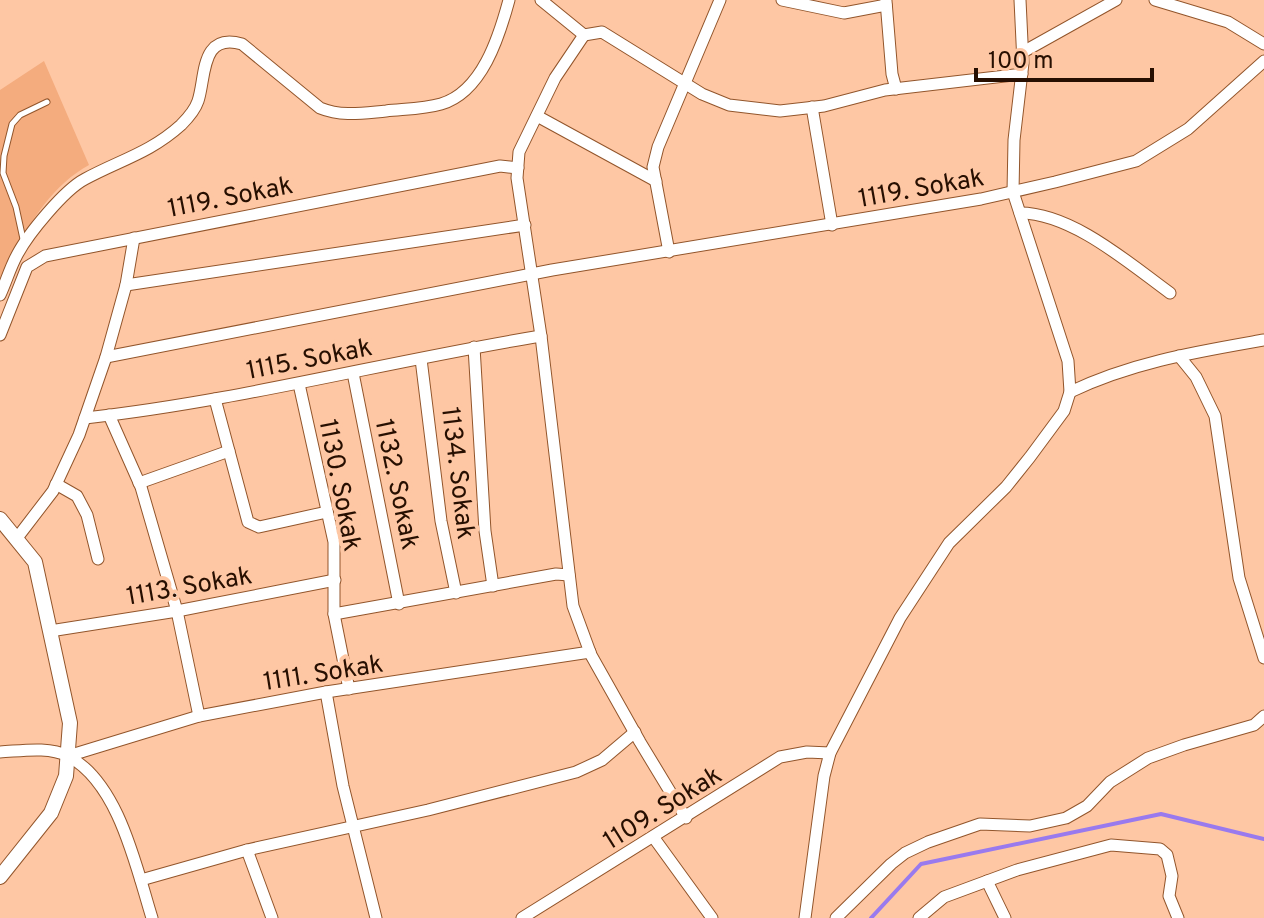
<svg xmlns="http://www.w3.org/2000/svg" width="1264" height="918" font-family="Overpass,sans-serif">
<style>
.green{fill:#f4ac7e}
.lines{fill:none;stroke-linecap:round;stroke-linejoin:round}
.stream{stroke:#997aee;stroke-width:4}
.service-casing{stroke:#92552b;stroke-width:7}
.minor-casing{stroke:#92552b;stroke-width:13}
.tertiary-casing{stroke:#92552b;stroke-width:16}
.service{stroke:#fff;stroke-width:5}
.minor{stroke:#fff;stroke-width:11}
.tertiary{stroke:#fff;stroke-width:14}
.labels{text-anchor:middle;stroke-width:8;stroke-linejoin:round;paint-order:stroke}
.street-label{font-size:26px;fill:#270f01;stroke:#fec7a4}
</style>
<rect width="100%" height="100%" fill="#fec7a4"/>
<path class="green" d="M44,61L89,165C45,189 19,240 0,284V90Z"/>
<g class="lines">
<path class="stream" d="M871,918L921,864L1161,814L1264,839"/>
<g class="service-casing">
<path id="service" d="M23,239L16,207L3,173L4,156L12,124L20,115L47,102"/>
</g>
<g class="minor-casing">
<g id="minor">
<path d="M541,0L584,35L602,32L702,94L729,105L780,111L824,106L885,90L1022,74"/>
<path d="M782,0L844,13L886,5"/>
<path d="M1155,0L1228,22L1264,44"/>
<path d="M886,1L892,74L896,89"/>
<path d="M584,35L555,78L519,152L517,178L541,336L573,606L591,655L640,742L686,818"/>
<path d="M1023,52L1116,0"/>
<path d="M812,107L832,225"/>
<path d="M537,116L656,181"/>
<path d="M1020,213C1072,213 1130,264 1170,293"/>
<path d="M669,252L653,167L658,147L720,0"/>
<path d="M126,285L525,225"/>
<path d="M0,295C6,282 10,268 17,255C28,234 64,190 85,179C120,160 150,153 181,125C188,118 195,110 198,101C206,77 200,32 242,44L320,108C342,117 363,113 386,111C404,109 424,109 441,104C482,92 499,37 509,0"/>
<path d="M0,335L27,267L45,256L500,166L518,168"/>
<path d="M474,347L485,531L493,586"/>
<path d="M1179,356L1196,377L1215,416L1239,578L1264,658"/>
<path d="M106,357L552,270L981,199L1055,182L1136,161L1188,129L1264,61"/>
<path d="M421,359L441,521L456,593"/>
<path d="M353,373L399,604"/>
<path d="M299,384L334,542V614L349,689"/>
<path d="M1070,392C1133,362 1196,352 1264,340"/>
<path d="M215,399L248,522L259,527L327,512"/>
<path d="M109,415L141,487L177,611L199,716"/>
<path d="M85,418C239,401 388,361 541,336"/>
<path d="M139,483L229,451"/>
<path d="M56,484L77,496L87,515L98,559"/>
<path d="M17,538L53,491L79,435L106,357L126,285L134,238"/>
<path d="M334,614L556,574L569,575"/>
<path d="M50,631L177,611L335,580"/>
<path d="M326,692L343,786L376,918"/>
<path d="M0,752C21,751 48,746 68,756C119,783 136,867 152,918"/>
<path d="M68,756L199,716L326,692L590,652"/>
<path d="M654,838L712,918"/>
<path d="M247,850L272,918"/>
<path d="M141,880L247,850L428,810L576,772L602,760L635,732"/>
<path d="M987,881L1005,918"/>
<path d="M522,918L780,757L807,752L830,753"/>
<path d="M805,918L824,776L830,753L900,618L949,543L1006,487L1030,457L1064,411L1070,392L1068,361L1013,192L1014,140L1023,63L1020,0"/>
<path d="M836,918L891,864L905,853L928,842L980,824L1030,826L1066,818L1087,806L1110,782L1148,758L1184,745L1254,725L1264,716"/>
<path d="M919,918L944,897L1017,870L1111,845L1160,849L1167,855L1172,876L1169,896L1178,918"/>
</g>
</g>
<g class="tertiary-casing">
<path id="tertiary" d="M0,519L35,562L70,723L66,776L51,813L0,877"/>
</g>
<use href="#service" class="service"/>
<use href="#minor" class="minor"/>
<use href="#tertiary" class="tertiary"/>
</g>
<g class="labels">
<g class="street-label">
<text transform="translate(921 187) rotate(-10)" y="9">1119. Sokak</text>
<text transform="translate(230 196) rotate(-11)" y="9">1119. Sokak</text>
<text transform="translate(309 358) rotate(-11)" y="9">1115. Sokak</text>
<text transform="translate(459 473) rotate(83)" y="9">1134. Sokak</text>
<text transform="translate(398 484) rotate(78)" y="9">1132. Sokak</text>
<text transform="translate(341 485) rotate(79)" y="9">1130. Sokak</text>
<text transform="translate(189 585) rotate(-10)" y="9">1113. Sokak</text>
<text transform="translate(323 672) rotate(-9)" y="9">1111. Sokak</text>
<text transform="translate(662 807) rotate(-32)" y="9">1109. Sokak</text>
</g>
</g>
<path d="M976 68v12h176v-12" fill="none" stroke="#270f01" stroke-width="4"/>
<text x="988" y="68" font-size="24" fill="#270f01" stroke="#fec7a4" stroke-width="6" paint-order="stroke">100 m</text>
</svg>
